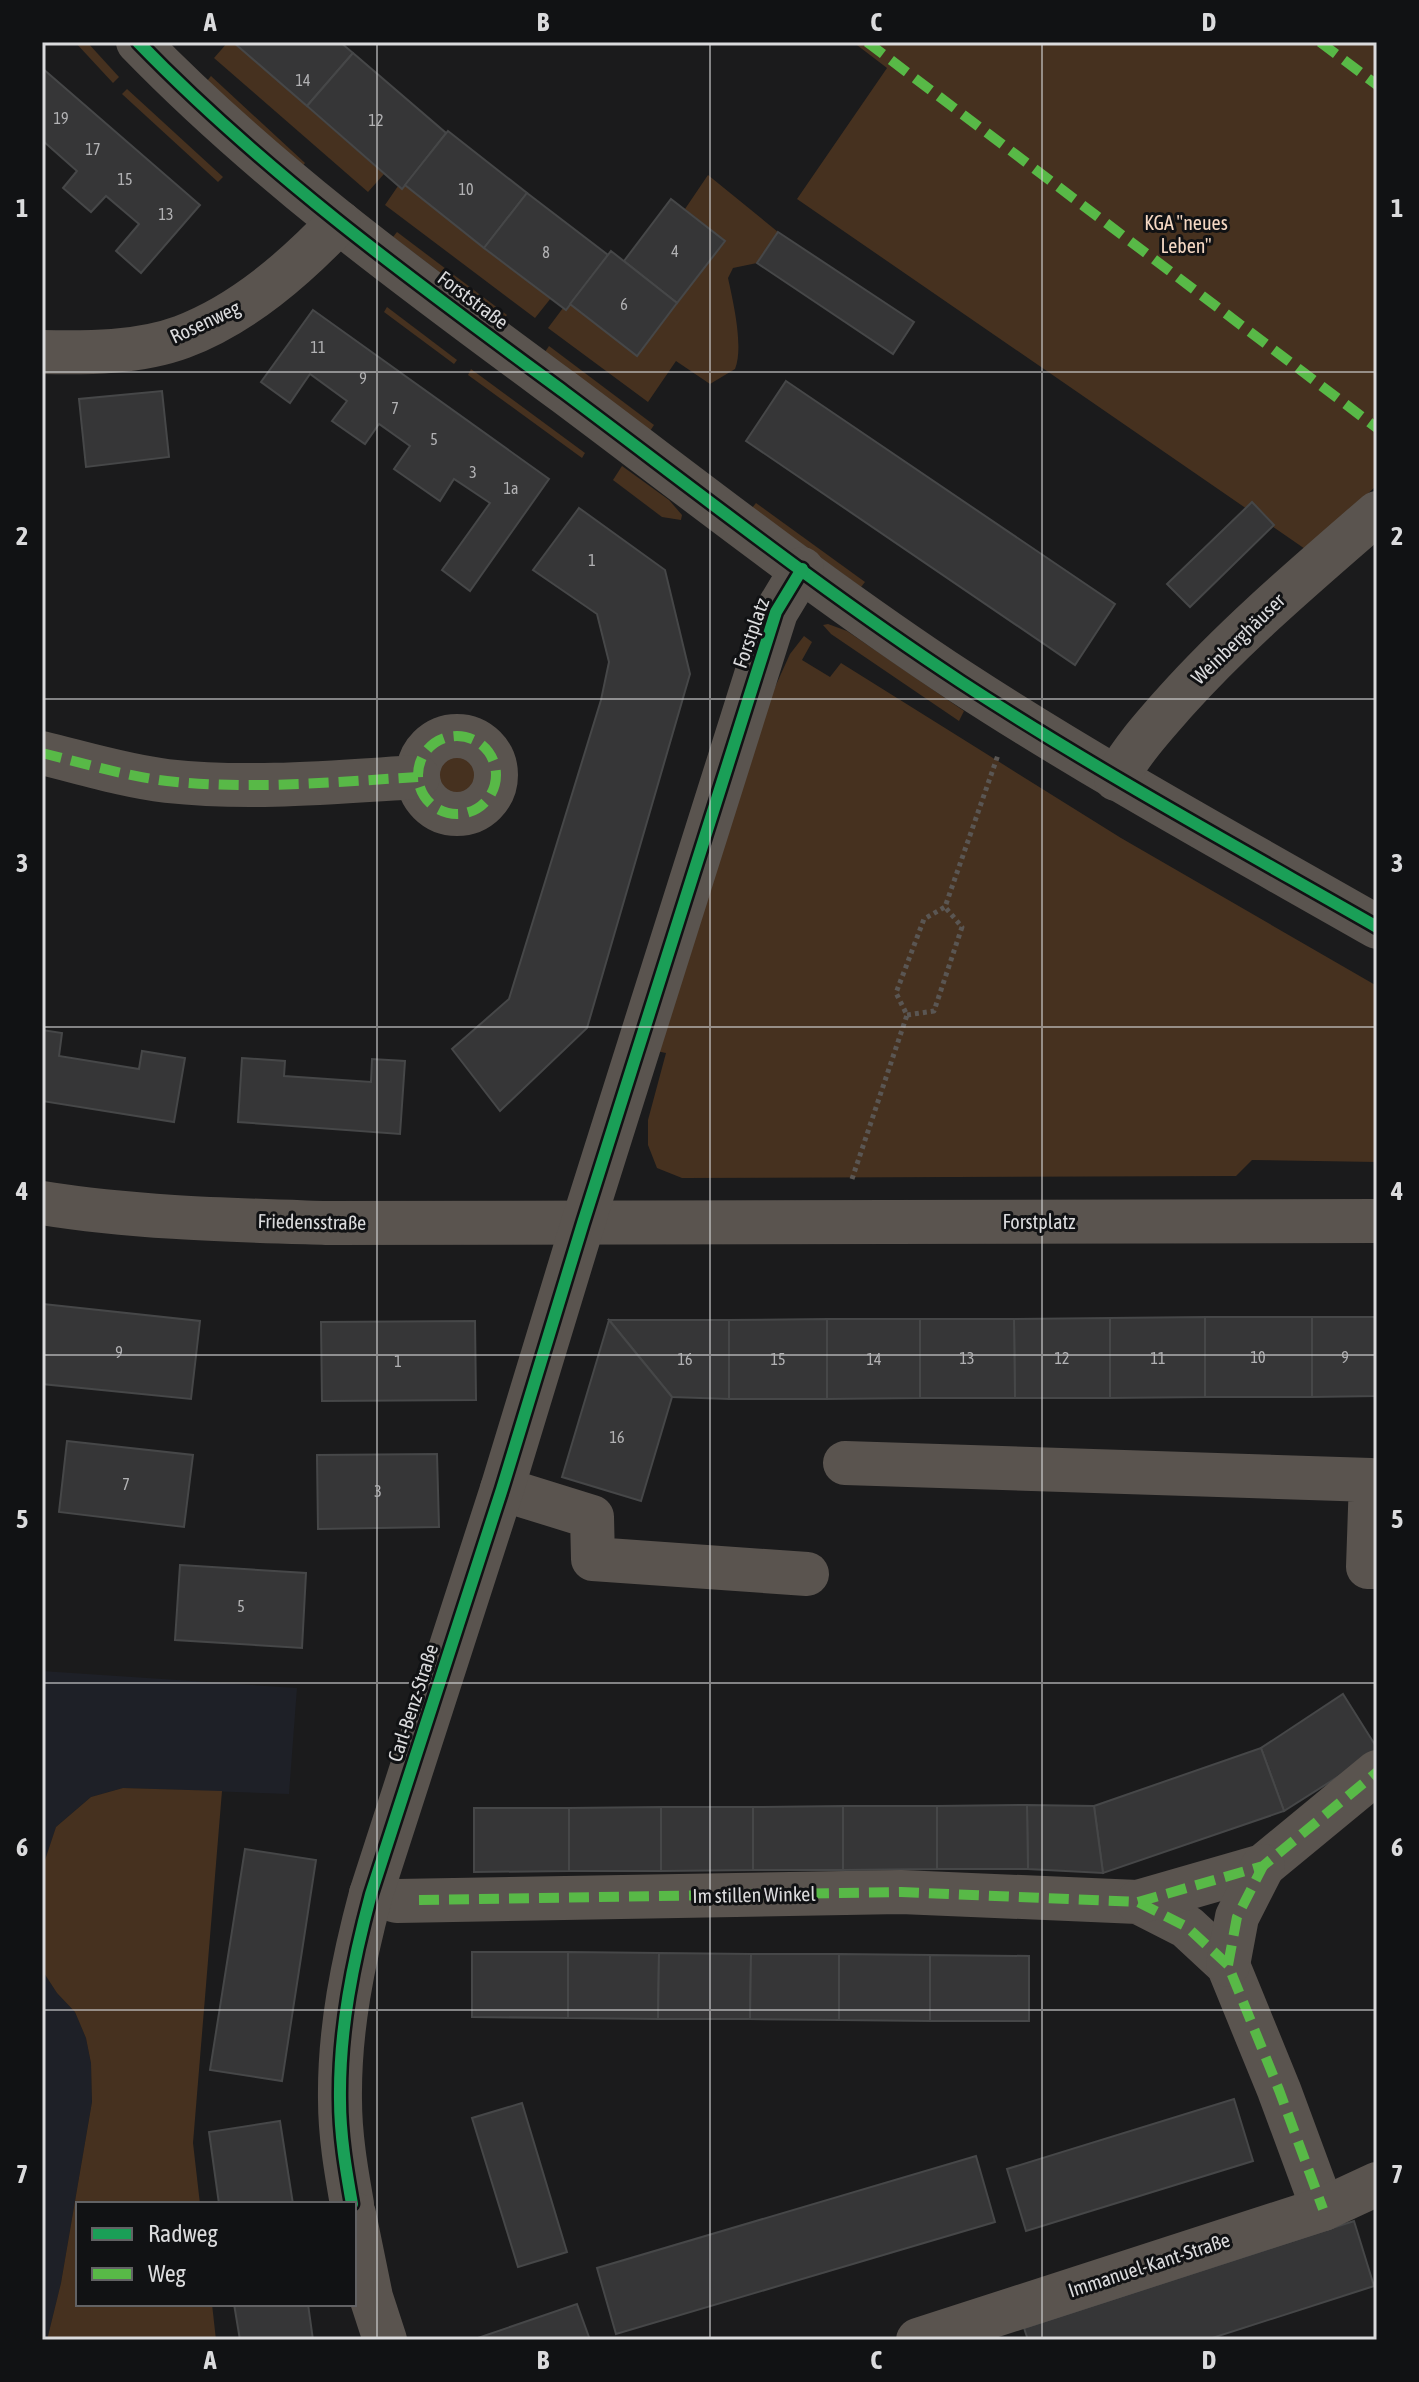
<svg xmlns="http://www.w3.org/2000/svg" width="1419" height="2382" font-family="'Asap Condensed',sans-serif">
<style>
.built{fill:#1e2027}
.green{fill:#46311f}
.building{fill:#363637;stroke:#464748;stroke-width:2}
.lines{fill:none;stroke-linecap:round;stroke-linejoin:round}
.path{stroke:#5a5653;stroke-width:5;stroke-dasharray:4 4;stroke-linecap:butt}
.minor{stroke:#5a544f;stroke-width:44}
.quiet{stroke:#58b947;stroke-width:10;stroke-dasharray:20 10;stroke-linecap:butt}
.cycleway-casing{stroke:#111214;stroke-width:17}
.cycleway{stroke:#1a9f57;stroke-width:12}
.grid{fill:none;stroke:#dbdbdd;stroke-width:2;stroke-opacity:0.55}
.labels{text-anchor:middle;stroke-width:6;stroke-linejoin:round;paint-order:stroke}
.number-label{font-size:16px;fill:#b2b2b4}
.park-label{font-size:20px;fill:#f5d8c3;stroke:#111214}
.street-label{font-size:20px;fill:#dbdbdd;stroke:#111214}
.neatline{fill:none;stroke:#dbdbdd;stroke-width:3}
.grid-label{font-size:26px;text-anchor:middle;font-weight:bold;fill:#dbdbdd}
</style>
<rect width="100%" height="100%" fill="#1b1b1c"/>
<g class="built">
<path d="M42,1671L297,1688L289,1794L123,1788L91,1797L56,1827L42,1869Z"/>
<path d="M42,1970L57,1993L75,2012L86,2038L91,2063L92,2102L61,2283L47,2340H42Z"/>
</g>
<g class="green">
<path d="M75,42H87L119,77L113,83Z"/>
<path d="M228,42H233L384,174L368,192L214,58Z"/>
<path d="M853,42H1377V485L1308,551L797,199L887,68Z"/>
<path d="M211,76L305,163L301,168L207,81Z"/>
<path d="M127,89L223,177L218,182L122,94Z"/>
<path d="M708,175L778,232L757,263L733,268L728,278C733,301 744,347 735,369L710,384L676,361L648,402L548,328L563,308L570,304L637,355L725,241L685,209Z"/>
<path d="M405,185L551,298L535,318L385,205L398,186L402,189Z"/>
<path d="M397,232L507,315L503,320L393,237Z"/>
<path d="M387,307L457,360L454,364L384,312Z"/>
<path d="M549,346L654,425L650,431L545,352Z"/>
<path d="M471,369L585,453L582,458L468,375Z"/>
<path d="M622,466L669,500L682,515L681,520L662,517L613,480Z"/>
<path d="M756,503L865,582L861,587L752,508Z"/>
<path d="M828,624L847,631L964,711L959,721L831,634L823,625Z"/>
<path d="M804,636L812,642L802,660L830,677L841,663L1121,838L1377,986V1162L1252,1160L1236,1176L682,1178L657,1168L648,1145V1120L666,1053L656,1051L766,707L790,654Z"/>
<circle cx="458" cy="775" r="30"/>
<path d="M123,1788L222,1791L193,2143L200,2204H78V2304H212L216,2340H47L61,2283L92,2102L91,2063L86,2038L75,2012L57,1993L42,1970V1869L56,1827L91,1797Z"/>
</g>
<g class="building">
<path d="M233,42H340L353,53L307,106Z"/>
<path d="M353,53L446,133L402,189L307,106Z"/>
<path d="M42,68L200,205L141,273L116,251L139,224L106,196L91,212L63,188L77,171L42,140Z"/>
<path d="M448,131L527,193L484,248L405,185Z"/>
<path d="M527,193L608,255L566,310L484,248Z"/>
<path d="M671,199L725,241L677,303L624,261Z"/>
<path d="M778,232L914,322L893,354L757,263Z"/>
<path d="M611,251L677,303L637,356L570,304Z"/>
<path d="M313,310L549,479L470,591L442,570L490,503L454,479L440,501L394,469L410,446L379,424L365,444L332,421L347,401L310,374L290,403L261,382Z"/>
<path d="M786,381L1115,604L1075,665L746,441Z"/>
<path d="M162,391L169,457L86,467L79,399Z"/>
<path d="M1252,502L1274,525L1190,607L1167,584Z"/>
<path d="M579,508L665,570L690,674L587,1028L500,1111L452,1049L509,999L601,700L609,662L597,614L533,570Z"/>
<path d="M42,1030L62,1033L59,1056L139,1069L142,1051L185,1058L174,1122L42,1101Z"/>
<path d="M242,1058L285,1061L284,1076L371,1082L372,1059L405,1061L400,1134L238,1122Z"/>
<path d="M43,1304L200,1321L191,1399L42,1384Z"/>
<rect x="1205" y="1317" width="107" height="80"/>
<path d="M1205,1317V1397L1110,1398V1318Z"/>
<path d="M1312,1317H1377V1396L1312,1397Z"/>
<path d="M1110,1318V1398H1015L1014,1319Z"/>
<path d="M827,1319H920V1398L827,1399Z"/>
<path d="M827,1319V1399H729V1320Z"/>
<path d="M920,1319H1014L1015,1398H920Z"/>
<path d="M609,1320H729V1399L672,1397Z"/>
<path d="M609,1320L672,1397L641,1501L562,1477Z"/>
<path d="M475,1321L476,1400L322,1401L321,1322Z"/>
<path d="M67,1441L193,1455L184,1527L59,1512Z"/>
<path d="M437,1454L439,1527L318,1529L317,1455Z"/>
<path d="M180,1565L306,1573L302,1648L175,1640Z"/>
<path d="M1343,1694L1377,1748V1752L1284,1811L1261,1748Z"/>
<path d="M1261,1748L1284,1811L1103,1873L1094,1806Z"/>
<path d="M1027,1805L1094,1806L1103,1873L1028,1869Z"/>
<path d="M1027,1805L1028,1869H937V1806Z"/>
<path d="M843,1806H937V1869L843,1870Z"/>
<path d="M843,1806V1870H753V1807Z"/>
<path d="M661,1807H753V1870L661,1871Z"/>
<path d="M661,1807V1871H569V1808Z"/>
<path d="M474,1808H569V1871L474,1872Z"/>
<path d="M245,1849L316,1860L282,2081L210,2070Z"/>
<path d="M472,1952H568V2018L472,2017Z"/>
<path d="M568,1952L659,1953L658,2019L568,2018Z"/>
<path d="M659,1953L751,1954L750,2019H658Z"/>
<path d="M751,1954H839V2020L750,2019Z"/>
<path d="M839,1954L930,1955V2021L839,2020Z"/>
<path d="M930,1955L1029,1956V2021H930Z"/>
<path d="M1234,2099L1253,2161L1026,2231L1007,2169Z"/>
<path d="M522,2103L567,2252L518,2267L472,2118Z"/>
<path d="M280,2121L293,2204H219L209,2132Z"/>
<path d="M976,2156L995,2222L616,2334L597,2268Z"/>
<path d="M1354,2221L1374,2286L1206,2340H1028L1024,2328Z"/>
<path d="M234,2304H308L313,2340H240Z"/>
<path d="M577,2304L590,2340H472Z"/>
</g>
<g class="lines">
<g class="path">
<path d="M907,1015L934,1011L962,927L945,907"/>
<path d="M852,1179L907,1015L896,993L924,919L945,907L998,755"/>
</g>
<g class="minor">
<path d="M138,42C266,174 416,283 564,392C695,490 824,592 961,682C1096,770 1237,847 1377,927"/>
<path d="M42,352C87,353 139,353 182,337C243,314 295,268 339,222"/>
<circle cx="457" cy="775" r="39"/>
<path d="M42,753C83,763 125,776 167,781C251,790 335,782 418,777"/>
<path d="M1116,779C1132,750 1153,727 1175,702C1237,633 1308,573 1377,513"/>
<path d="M42,1203C136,1218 231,1220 326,1223L1377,1221"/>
<path d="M845,1463L1371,1480L1368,1567H1377"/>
<path d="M502,1489L592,1517L593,1559L807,1574"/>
<path d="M371,1894L397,1901L901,1892L1138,1902L1187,1927L1228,1965L1279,2090L1323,2209"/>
<path d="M1138,1902L1263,1866L1377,1772"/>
<path d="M1228,1965L1237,1917L1263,1866"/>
<path d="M352,2204C346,2170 340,2135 340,2100C339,2030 353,1961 371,1894L502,1489L583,1223L776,612L802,569"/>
<path d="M354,2214L371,2297L385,2340"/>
<path d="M918,2340L1323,2209L1377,2184"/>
</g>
<g class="quiet">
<path d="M867,42L1377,428"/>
<path d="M1320,42L1377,85"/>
<circle cx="457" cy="775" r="39"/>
<path d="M42,753C83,763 125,776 167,781C251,790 335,782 418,777"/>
<path d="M419,1900L901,1892L1138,1902L1187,1927L1228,1965L1279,2090L1323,2209"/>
<path d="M1138,1902L1263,1866L1377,1772"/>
<path d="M1228,1965L1237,1917L1263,1866"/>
</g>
<g class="cycleway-casing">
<g id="cycleway">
<path d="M138,42C266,174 416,283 564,392C695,490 824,592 961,682C1096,770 1237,847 1377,927"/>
<path d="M352,2204C346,2170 340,2135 340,2100C339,2030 353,1961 371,1894L502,1489L583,1223L776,612L802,569"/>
</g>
</g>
<use href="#cycleway" class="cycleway"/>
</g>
<path class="grid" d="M377,42V2340M710,42V2340M1042,42V2340M42,372H1377M42,699H1377M42,1027H1377M42,1355H1377M42,1683H1377M42,2010H1377"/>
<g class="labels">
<g class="number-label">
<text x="303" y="86">14</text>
<text x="61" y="124">19</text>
<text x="376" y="126">12</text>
<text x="93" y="155">17</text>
<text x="125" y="185">15</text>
<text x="466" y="195">10</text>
<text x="166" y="220">13</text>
<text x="675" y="257">4</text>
<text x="546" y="258">8</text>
<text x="624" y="310">6</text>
<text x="318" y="353">11</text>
<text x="363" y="384">9</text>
<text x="395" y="414">7</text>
<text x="434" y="445">5</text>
<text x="473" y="478">3</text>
<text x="511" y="494">1a</text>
<text x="592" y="566">1</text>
<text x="119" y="1358">9</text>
<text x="1258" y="1363">10</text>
<text x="1345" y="1363">9</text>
<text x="967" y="1364">13</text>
<text x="1062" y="1364">12</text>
<text x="1158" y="1364">11</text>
<text x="685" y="1365">16</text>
<text x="778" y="1365">15</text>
<text x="874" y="1365">14</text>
<text x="398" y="1367">1</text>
<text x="617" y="1443">16</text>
<text x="126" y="1490">7</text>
<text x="378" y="1497">3</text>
<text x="241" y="1612">5</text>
</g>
<g class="park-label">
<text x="1186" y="230">KGA "neues<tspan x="1186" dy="23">Leben"</tspan></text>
</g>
<g class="street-label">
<text transform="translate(473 300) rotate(37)" y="7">Forststraße</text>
<text transform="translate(205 322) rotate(-25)" y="7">Rosenweg</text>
<text transform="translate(751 633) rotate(-71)" y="7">Forstplatz</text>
<text transform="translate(1238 639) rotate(-44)" y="7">Weinberghäuser</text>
<text transform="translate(312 1222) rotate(1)" y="7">Friedensstraße</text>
<text x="1039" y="1229">Forstplatz</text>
<text transform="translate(413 1703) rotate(-72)" y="7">Carl-Benz-Straße</text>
<text transform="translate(754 1895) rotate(-1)" y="7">Im stillen Winkel</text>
<text transform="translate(1149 2265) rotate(-18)" y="7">Immanuel-Kant-Straße</text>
</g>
</g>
<rect width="1419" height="2382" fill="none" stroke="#111214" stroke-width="88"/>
<rect x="76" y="2202" width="280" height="104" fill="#111214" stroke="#626264" stroke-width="2"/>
<rect x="92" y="2228" width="40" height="12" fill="#1a9f57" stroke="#626264" stroke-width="2"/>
<text x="148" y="2242" font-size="24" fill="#dbdbdd">Radweg</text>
<rect x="92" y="2268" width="40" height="12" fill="#58b947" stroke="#626264" stroke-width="2"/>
<text x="148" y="2282" font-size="24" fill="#dbdbdd">Weg</text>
<rect x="44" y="44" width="1331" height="2294" class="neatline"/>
<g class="grid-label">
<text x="210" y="31">A</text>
<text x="543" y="31">B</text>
<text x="876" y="31">C</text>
<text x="1209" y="31">D</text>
<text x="22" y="217">1</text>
<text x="1397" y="217">1</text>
<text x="22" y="545">2</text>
<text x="1397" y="545">2</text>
<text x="22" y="872">3</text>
<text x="1397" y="872">3</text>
<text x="22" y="1200">4</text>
<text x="1397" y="1200">4</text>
<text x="22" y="1528">5</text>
<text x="1397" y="1528">5</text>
<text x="22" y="1856">6</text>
<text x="1397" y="1856">6</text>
<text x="22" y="2183">7</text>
<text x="1397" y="2183">7</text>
<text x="210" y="2369">A</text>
<text x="543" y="2369">B</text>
<text x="876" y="2369">C</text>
<text x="1209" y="2369">D</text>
</g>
</svg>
